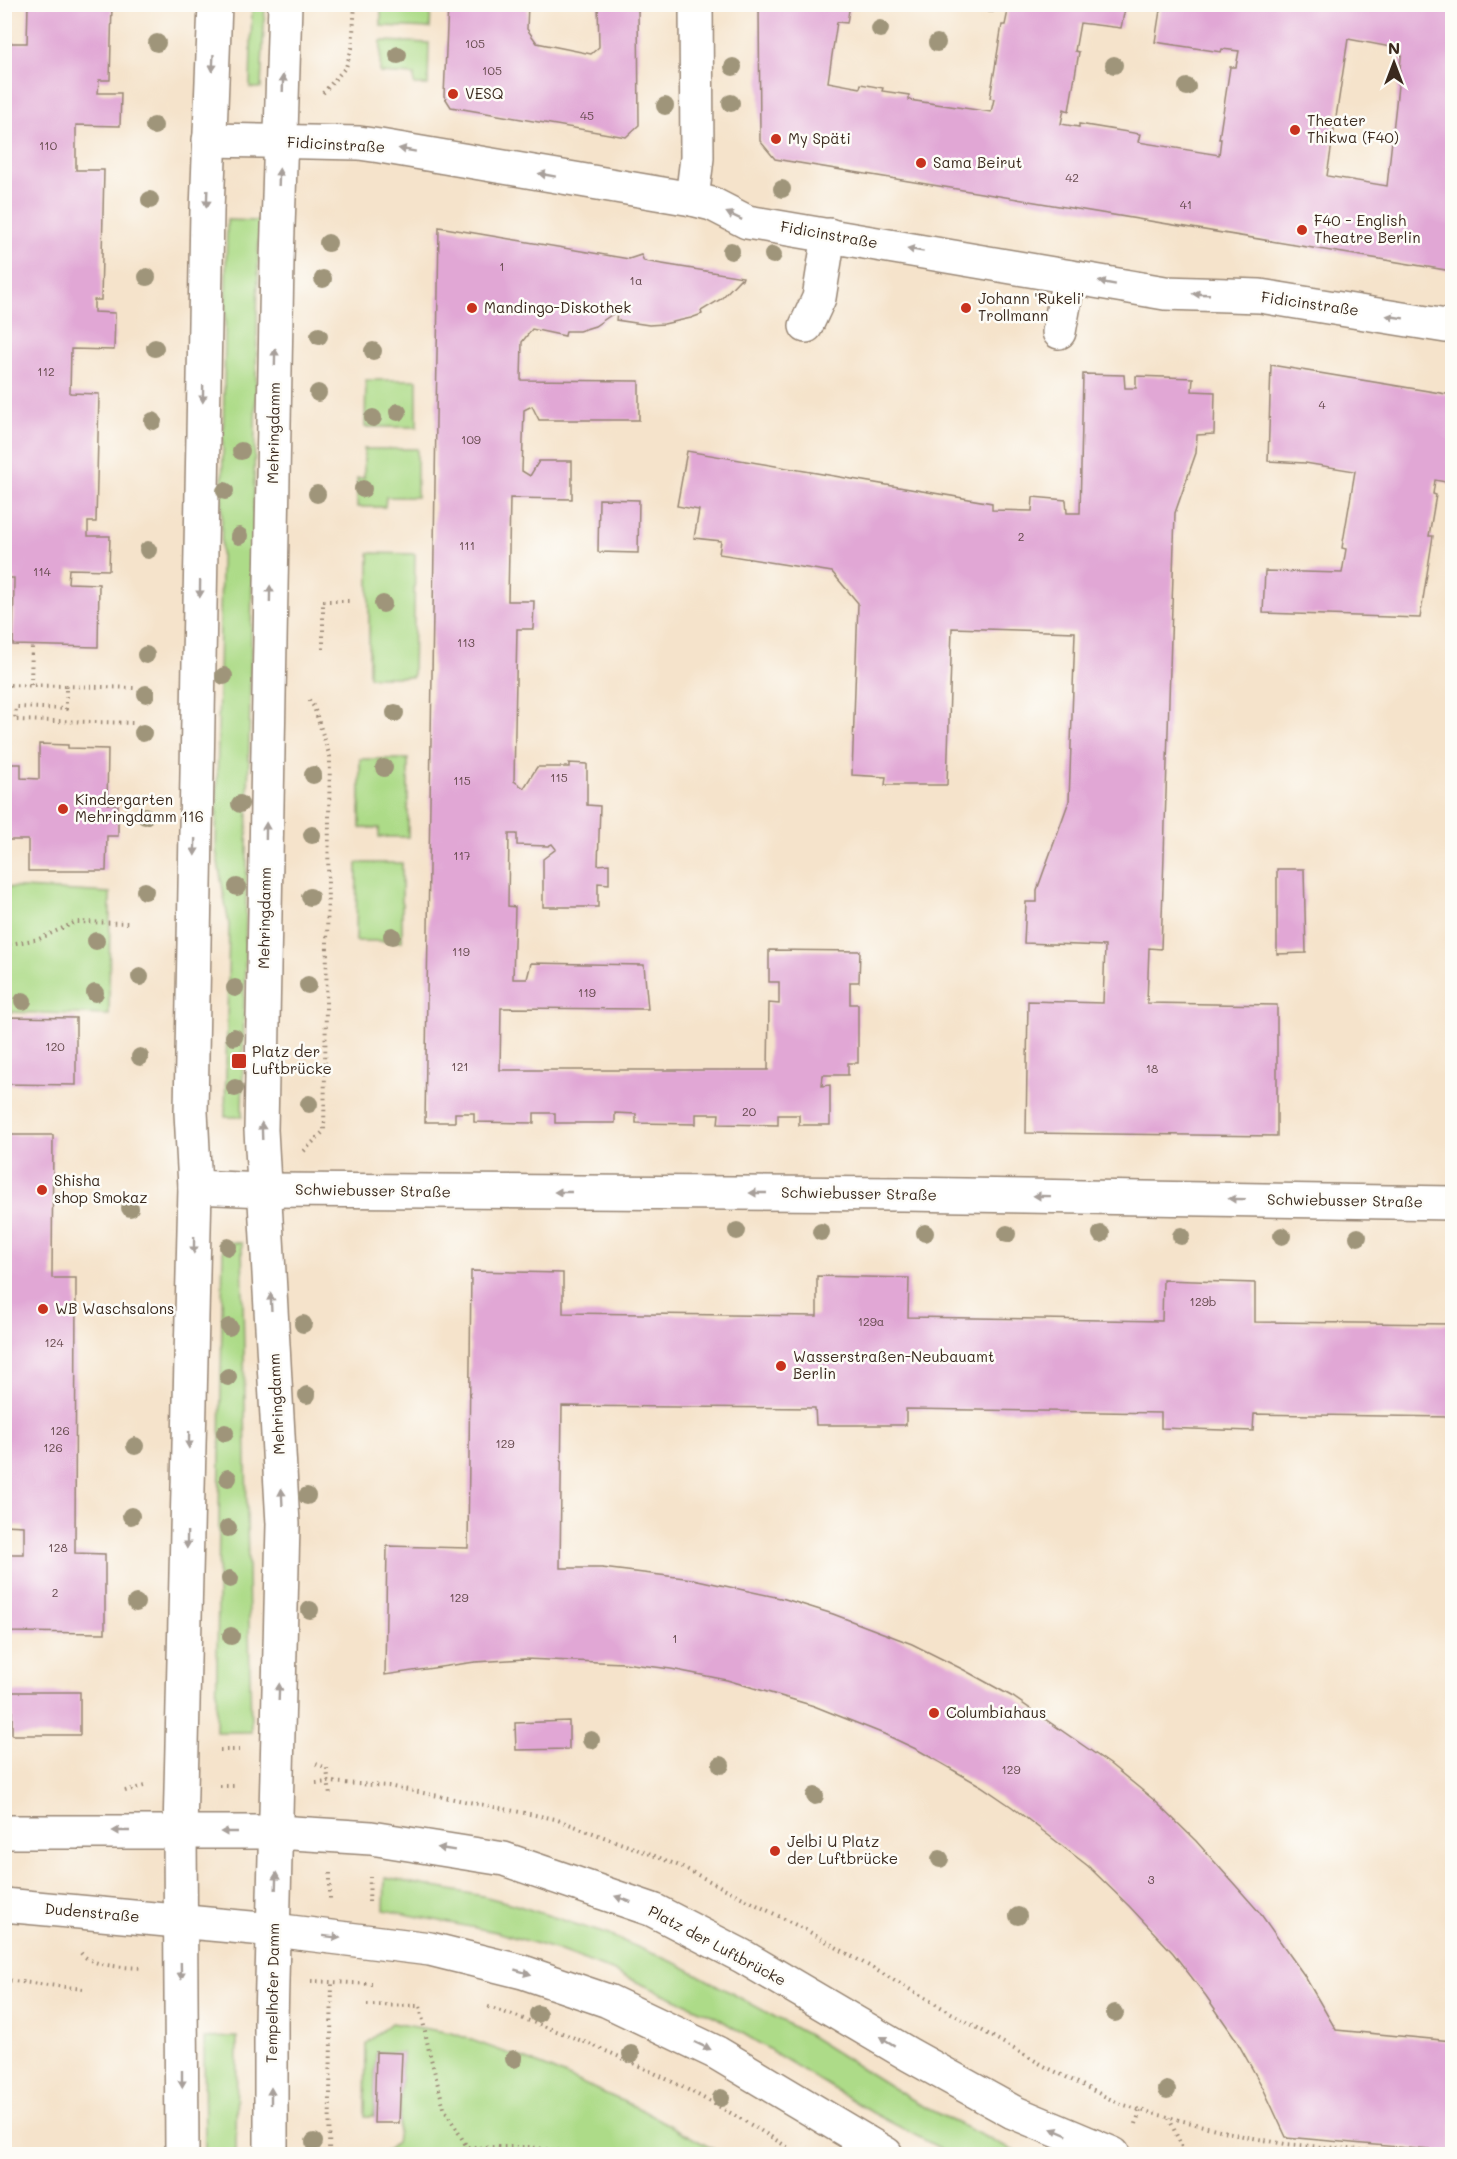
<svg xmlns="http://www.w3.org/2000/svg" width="1457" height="2159" font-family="Mali,sans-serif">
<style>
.green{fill:#addb88;stroke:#748253;stroke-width:1.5}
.building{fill:#e1a7d5;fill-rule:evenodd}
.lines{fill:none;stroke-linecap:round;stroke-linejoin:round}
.minor-casing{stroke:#988674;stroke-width:36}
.major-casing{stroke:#988674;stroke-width:36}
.path{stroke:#988674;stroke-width:4;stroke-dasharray:1.5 4.5;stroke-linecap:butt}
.minor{stroke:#fff;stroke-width:33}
.major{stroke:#fff;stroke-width:33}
.tree{fill:#9f957a}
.oneway{fill:#a79f9a}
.poi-dot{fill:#c8321e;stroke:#fdfcf7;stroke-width:2}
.labels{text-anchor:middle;stroke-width:5;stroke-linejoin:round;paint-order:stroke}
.number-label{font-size:12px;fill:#64494c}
.poi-label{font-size:15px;fill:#3b2a1e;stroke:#fdfcf7;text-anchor:start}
.street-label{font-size:15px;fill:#3b2a1e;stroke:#fdfcf7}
</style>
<rect width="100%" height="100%" fill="#fdfcf7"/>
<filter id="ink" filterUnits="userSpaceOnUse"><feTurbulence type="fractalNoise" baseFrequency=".0167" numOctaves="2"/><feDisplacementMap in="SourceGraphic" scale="12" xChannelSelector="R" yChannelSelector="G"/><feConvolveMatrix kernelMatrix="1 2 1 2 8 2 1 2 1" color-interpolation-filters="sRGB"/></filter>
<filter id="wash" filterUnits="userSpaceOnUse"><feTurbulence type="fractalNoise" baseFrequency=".008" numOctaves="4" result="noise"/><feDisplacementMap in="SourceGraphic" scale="24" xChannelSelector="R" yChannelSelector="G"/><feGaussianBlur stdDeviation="1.35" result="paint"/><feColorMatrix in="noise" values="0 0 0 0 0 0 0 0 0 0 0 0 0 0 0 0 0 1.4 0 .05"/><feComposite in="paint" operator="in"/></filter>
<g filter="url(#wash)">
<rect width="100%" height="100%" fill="#f5e3cb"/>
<g class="green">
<path d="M252,5H265L261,88H250Z"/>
<path d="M381,5H431L430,28L381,26Z"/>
<path d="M381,41L429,43L428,85H414V75L380,73Z"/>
<path d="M227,220L259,221L242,1117H225L229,925L216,850Z"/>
<path d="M366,380H417V427H365Z"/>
<path d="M364,449H417V497H386L385,507H357V478H364Z"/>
<path d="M369,553L415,554L413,677H369Z"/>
<path d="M360,759H408V837H379V828H360Z"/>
<path d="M357,863H402V941H356Z"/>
<path d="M5,887L110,893L109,1015L5,1012Z"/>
<path d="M223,1242L242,1243L251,1732H216Z"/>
<path d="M385,1878L483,1896L513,1904L606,1934L678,1964L810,2036L920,2105L1020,2154H951L873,2113L716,2017L603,1967L558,1950L496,1932L384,1910Z"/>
<path d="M391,2023L452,2033L543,2066L638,2108L722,2154H383L396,2143L399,2123L402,2053L376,2052L374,2116H365L366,2044Z"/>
<path d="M237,2037L236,2154H205L204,2038Z"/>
</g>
<g id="blocks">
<g class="building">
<path d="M448,4H528L527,29L537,43L591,54L599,47L598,4H638L639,125L626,137L451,107L444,96Z"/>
<path d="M759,4H850L847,23L837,22L828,82L860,88L861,84L883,88L882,91L909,95V100L991,112L994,99L990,98L1002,25H1005L1008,11L994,9L993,12H989L990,4H1126L1121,28L1080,23L1075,51L1079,52L1069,111L1064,109L1061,124L1079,127V124L1140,134L1138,142L1219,155L1221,139H1219L1230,67H1236L1239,51L1222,49L1221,52L1155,42L1161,4H1452V271L775,159L760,141ZM1348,39L1402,49L1387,186L1327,176Z"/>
<path d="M28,5H112L110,80H99L98,93H121L120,126L76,125V170H104L101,300H94V312L115,313L114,350L71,349L70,393L99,394L96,522H88V536H110L109,570L69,569L68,583L99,584L98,647L13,645L14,578H4V43H27Z"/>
<path d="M439,227L629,259L641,255L644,261L743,277L742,280L740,279L721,299L701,311L702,314L691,318L664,324L649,325L616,320L617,311L595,326L579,331H566L565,336L532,329L522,342L521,380L639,381V420H539L532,406L524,410L522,471L530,476L539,461H572V499L510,498L508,601H534L533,629H517L514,781L524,788L537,767H569V763L587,764V805L600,806L598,865L609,864V884L598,883V907H543V859L556,849L552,844L548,846L517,845V834H509L508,906L515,907L513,979H527L531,963L644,965L648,1009L501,1008L500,1070H768L769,1003L779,1004V982H769V950L860,951L859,982H850V1004H858V1063H848V1075H823L822,1086L830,1085V1125H799V1115H778V1125L718,1124L719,1114H696V1124L636,1123V1114L615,1113V1123H555V1113H534V1123L474,1122V1113H455V1122H425Z"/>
<path d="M1271,365L1452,395V483L1435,480L1433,494L1436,495L1429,536H1433L1420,618L1263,613L1265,571L1342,573L1346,549L1342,548L1355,471L1305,463L1268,461Z"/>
<path d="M1083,374L1124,375L1125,388H1136V376L1193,378L1192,391L1215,392L1214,434L1197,435L1196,453L1175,513L1161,949L1149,948L1147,1003L1277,1005V1136L1026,1133L1028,1001L1103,1003L1105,946L1024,943L1026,902H1037V890L1069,801L1075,632L952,628L947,785H885L886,777L852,775L858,603L832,572L719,554L721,541L694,538L699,510L677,506L687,451L992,503V510L1032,511L1033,497L1066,500L1067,513H1080Z"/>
<path d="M599,499L639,500L638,553L598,552Z"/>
<path d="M39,744L68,745V748L108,749L107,804H118V836H107L106,871H28V840H4V764H21V778L39,779Z"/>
<path d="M1277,869H1304L1306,953L1277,954Z"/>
<path d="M4,1017L76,1018V1085L4,1084Z"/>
<path d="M4,1135H53L52,1278H76L75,1553L105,1554V1633L4,1632V1554H24V1526L4,1525Z"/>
<path d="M471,1271L563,1273V1313L817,1316V1276L909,1278L908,1317L1162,1321L1163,1280L1255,1283V1322L1452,1324V1417L1254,1414L1253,1431L1161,1428V1413L906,1409V1425H816L815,1408L562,1406L560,1568H602L693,1579L785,1599L833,1614L912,1644L964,1670L1013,1697L1110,1764L1154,1800L1196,1841L1260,1913L1304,1975L1336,2030L1452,2041V2152L1286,2137L1263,2088L1235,2038L1206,1996L1173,1953L1129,1906L1088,1866L1012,1807L981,1786L918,1750L884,1734L814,1706L727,1680L671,1669L624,1663L524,1659L475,1662L385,1675L387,1546L468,1548Z"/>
<rect x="12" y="1692" width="68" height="43"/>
<path d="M569,1721V1749L516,1750L515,1723Z"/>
<path d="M376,2052L402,2053L399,2123H374Z"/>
</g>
</g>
</g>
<g filter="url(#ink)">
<use href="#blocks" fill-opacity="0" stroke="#988674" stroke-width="1.5"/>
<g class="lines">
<g class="minor-casing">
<g id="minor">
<path d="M209,140L359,143L380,146L692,199L712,204L747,222L1165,293L1260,296L1452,327"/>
<path d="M692,199L697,158L696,4"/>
<path d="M806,326L819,298L829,235"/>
<path d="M1059,332L1069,277"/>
<path d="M265,1190L903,1194L1452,1203"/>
</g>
</g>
<g class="major-casing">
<g id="major">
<path d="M195,1187L265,1190"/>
<path d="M4,1832H277L371,1838L504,1859L653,1910L742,1956L910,2055L1013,2112L1113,2154"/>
<path d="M4,1905L274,1930L430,1949L523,1972L608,2001L717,2053L886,2154"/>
<path d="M182,2154L180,1832L195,1187L191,1112L207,210L215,4"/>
<path d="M271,2154V2022L283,1524L261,1130L277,261L285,4"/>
</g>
</g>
<g class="path">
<path d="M323,93L346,67L352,48L355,4"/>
<path d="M323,649V601H349"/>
<path d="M4,685L66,686V709L16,707L15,720L135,723"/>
<path d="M31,685L32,645"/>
<path d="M66,686L136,688"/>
<path d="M4,945L39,939L76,922L129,923"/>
<path d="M304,1151L324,1131L330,757L314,707L309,700"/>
<path d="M220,1750H239"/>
<path d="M316,1764L327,1768L330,1797"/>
<path d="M316,1783L329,1782L388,1786L555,1819L650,1854L682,1867L806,1930L1044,2066L1118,2103L1140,2110L1243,2136L1285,2144L1413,2154"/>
<path d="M220,1786H237"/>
<path d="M125,1791L144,1786"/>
<path d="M330,1873V1899"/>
<path d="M369,1902L370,1877"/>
<path d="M81,1953C92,1967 125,1967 142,1968"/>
<path d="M4,1980L84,1989"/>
<path d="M311,1981L372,1984"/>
<path d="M367,2005L420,2006L429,2051L444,2108L467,2147H528L588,2154"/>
<path d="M488,2007C598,2042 701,2091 798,2154"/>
<path d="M1169,2118L1185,2154"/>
<path d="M1136,2124L1140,2110"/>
<path d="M329,2154L332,1981"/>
<path d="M464,2154L467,2147"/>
</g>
<use href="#minor" class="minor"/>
<use href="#major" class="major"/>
</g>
<g class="tree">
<circle cx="880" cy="29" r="9"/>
<circle cx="157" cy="43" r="9"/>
<circle cx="937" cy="43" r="9"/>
<circle cx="398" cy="55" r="9"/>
<circle cx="1114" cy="65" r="9"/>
<circle cx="733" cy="67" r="9"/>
<circle cx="1187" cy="87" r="9"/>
<circle cx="731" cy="103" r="9"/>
<circle cx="665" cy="106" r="9"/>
<circle cx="154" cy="126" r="9"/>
<circle cx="782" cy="189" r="9"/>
<circle cx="150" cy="200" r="9"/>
<circle cx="328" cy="243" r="9"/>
<circle cx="731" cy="251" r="9"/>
<circle cx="773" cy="255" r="9"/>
<circle cx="147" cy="277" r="9"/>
<circle cx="323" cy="279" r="9"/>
<circle cx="319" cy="336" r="9"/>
<circle cx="155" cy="348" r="9"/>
<circle cx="373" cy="351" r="9"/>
<circle cx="318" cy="393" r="9"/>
<circle cx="398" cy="412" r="9"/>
<circle cx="373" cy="418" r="9"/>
<circle cx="153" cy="421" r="9"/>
<circle cx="241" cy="451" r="9"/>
<circle cx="363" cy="489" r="9"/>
<circle cx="225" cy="491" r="9"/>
<circle cx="317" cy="494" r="9"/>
<circle cx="239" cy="536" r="9"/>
<circle cx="148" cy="550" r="9"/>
<circle cx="383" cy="604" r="9"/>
<circle cx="146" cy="655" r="9"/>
<circle cx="224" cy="676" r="9"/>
<circle cx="146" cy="694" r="9"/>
<circle cx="395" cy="713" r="9"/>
<circle cx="143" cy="733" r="9"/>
<circle cx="384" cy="768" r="9"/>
<circle cx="313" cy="775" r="9"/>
<circle cx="240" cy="804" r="9"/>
<circle cx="145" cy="816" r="9"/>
<circle cx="312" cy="835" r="9"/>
<circle cx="237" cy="887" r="9"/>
<circle cx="145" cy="891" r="9"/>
<circle cx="310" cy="897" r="9"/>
<circle cx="392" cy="936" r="9"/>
<circle cx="96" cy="941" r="9"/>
<circle cx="140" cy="977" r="9"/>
<circle cx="308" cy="985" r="9"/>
<circle cx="235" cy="988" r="9"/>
<circle cx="95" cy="993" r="9"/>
<circle cx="23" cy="1001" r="9"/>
<circle cx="234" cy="1037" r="9"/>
<circle cx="140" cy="1057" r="9"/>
<circle cx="235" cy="1088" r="9"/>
<circle cx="309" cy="1104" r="9"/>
<circle cx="130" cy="1208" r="9"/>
<circle cx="737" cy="1231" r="9"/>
<circle cx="821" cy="1232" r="9"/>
<circle cx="925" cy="1233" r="9"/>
<circle cx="1007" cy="1234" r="9"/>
<circle cx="1101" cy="1234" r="9"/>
<circle cx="1181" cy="1236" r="9"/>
<circle cx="1282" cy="1236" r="9"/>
<circle cx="1358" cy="1237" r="9"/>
<circle cx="228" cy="1247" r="9"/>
<circle cx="303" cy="1324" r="9"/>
<circle cx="229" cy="1327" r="9"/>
<circle cx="228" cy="1377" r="9"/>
<circle cx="307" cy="1395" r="9"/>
<circle cx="225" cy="1433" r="9"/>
<circle cx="135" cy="1446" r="9"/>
<circle cx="228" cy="1478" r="9"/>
<circle cx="307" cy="1496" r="9"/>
<circle cx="131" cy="1516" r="9"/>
<circle cx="228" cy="1528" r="9"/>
<circle cx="230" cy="1579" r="9"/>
<circle cx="136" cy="1603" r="9"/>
<circle cx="310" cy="1610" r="9"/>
<circle cx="231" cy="1636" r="9"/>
<circle cx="591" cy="1740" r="9"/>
<circle cx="721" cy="1765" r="9"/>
<circle cx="815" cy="1796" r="9"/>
<circle cx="940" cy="1859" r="9"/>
<circle cx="1018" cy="1916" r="9"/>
<circle cx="1115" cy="2013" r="9"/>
<circle cx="538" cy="2014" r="9"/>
<circle cx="631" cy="2054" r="9"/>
<circle cx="514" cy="2059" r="9"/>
<circle cx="1167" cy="2090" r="9"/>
<circle cx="721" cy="2098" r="9"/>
<circle cx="314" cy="2142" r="9"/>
</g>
<defs><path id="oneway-solid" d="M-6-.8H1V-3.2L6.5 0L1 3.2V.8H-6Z" transform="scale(1.5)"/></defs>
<g class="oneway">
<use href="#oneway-solid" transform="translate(213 63) rotate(93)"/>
<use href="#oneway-solid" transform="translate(283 83) rotate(-88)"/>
<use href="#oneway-solid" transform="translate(407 150) rotate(-170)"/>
<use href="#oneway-solid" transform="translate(547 175) rotate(-170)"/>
<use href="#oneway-solid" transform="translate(279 177) rotate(-88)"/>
<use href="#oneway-solid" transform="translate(207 199) rotate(92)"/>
<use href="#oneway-solid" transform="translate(734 216) rotate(-155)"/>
<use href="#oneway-solid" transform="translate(915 250) rotate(-170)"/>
<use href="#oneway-solid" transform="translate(1107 283) rotate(-170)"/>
<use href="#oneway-solid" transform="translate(1201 294) rotate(-178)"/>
<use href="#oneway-solid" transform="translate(1395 317) rotate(-171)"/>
<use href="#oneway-solid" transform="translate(275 357) rotate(-89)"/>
<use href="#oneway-solid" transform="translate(203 394) rotate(91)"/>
<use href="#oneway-solid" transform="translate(200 589) rotate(91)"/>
<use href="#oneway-solid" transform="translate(270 594) rotate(-89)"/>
<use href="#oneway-solid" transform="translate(266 831) rotate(-89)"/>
<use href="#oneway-solid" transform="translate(195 847) rotate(91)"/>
<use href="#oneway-solid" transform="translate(262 1131) rotate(-92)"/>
<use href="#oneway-solid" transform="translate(563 1192) rotate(180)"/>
<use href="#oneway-solid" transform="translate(758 1193) rotate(-180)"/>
<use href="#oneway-solid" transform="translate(1042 1196) rotate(-179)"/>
<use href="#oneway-solid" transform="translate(1237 1199) rotate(-179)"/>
<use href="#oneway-solid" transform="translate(194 1245) rotate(91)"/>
<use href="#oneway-solid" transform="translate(271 1302) rotate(-93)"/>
<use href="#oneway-solid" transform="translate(189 1440) rotate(91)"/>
<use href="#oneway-solid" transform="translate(282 1497) rotate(-93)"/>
<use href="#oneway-solid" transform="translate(187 1540) rotate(91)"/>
<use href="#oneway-solid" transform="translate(279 1692) rotate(-88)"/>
<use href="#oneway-solid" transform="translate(121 1831) rotate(-180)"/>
<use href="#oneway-solid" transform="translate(229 1832) rotate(180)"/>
<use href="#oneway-solid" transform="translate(446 1849) rotate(-171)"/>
<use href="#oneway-solid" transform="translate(276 1881) rotate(-88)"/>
<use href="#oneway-solid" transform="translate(623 1899) rotate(-160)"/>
<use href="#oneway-solid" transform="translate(332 1937) rotate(7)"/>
<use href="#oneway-solid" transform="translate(181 1971) rotate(89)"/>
<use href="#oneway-solid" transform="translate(523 1972) rotate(16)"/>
<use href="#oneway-solid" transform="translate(887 2041) rotate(-149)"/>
<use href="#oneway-solid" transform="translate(703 2046) rotate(25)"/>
<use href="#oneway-solid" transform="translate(182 2079) rotate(90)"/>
<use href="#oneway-solid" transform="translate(271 2096) rotate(-90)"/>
<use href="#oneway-solid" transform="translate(1059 2132) rotate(-157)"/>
</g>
</g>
<g class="poi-dot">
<circle cx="453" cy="94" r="6"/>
<circle cx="1295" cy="130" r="6"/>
<circle cx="776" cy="139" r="6"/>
<circle cx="921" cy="163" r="6"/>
<circle cx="1302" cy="230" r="6"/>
<circle cx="472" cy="308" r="6"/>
<circle cx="966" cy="308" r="6"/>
<circle cx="63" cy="809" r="6"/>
<rect x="231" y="1053" width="16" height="16" rx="3"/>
<circle cx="42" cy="1190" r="6"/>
<circle cx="43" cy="1309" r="6"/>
<circle cx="781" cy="1366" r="6"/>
<circle cx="934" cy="1713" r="6"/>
<circle cx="775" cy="1851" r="6"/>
</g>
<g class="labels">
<g class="number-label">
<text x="475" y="48">105</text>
<text x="492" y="75">105</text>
<text x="587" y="120">45</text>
<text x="48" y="150">110</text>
<text x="1072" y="182">42</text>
<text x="1186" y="209">41</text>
<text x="502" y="271">1</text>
<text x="636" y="285">1a</text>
<text x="46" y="376">112</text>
<text x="1322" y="409">4</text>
<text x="471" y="444">109</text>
<text x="1021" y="541">2</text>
<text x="467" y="550">111</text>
<text x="42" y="576">114</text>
<text x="466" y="647">113</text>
<text x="559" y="782">115</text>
<text x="462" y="785">115</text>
<text x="462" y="860">117</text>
<text x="461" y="956">119</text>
<text x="587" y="997">119</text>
<text x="55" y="1051">120</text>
<text x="460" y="1071">121</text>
<text x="1152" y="1073">18</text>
<text x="749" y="1116">20</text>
<text x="1203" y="1306">129b</text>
<text x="871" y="1326">129a</text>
<text x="54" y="1347">124</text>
<text x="60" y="1435">126</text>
<text x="505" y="1448">129</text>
<text x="53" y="1452">126</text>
<text x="58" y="1552">128</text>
<text x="55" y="1597">2</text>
<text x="459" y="1602">129</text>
<text x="675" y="1643">1</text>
<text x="1011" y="1774">129</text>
<text x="1151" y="1884">3</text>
</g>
<g class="poi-label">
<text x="465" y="99">VESQ</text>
<text x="1307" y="126">Theater<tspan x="1307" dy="17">Thikwa (F40)</tspan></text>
<text x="788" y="144">My Späti</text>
<text x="933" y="168">Sama Beirut</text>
<text x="1314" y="226">F40 - English<tspan x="1314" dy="17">Theatre Berlin</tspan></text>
<text x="978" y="304">Johann 'Rukeli'<tspan x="978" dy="17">Trollmann</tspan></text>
<text x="484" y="313">Mandingo-Diskothek</text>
<text x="75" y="805">Kindergarten<tspan x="75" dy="17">Mehringdamm 116</tspan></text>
<text x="252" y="1057">Platz der<tspan x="252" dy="17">Luftbrücke</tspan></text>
<text x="54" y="1186">Shisha<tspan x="54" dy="17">shop Smokaz</tspan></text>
<text x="55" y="1314">WB Waschsalons</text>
<text x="793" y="1362">Wasserstraßen-Neubauamt<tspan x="793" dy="17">Berlin</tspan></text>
<text x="946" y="1718">Columbiahaus</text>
<text x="787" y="1847">Jelbi U Platz<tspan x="787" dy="17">der Luftbrücke</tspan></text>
</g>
<g class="street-label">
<text transform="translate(336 145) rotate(3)" y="5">Fidicinstraße</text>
<text transform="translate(829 235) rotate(10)" y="5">Fidicinstraße</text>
<text transform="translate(1310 304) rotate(8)" y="5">Fidicinstraße</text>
<text transform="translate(274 433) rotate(-89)" y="5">Mehringdamm</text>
<text transform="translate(265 918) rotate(-89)" y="5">Mehringdamm</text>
<text transform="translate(373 1191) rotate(1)" y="5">Schwiebusser Straße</text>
<text transform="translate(859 1194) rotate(1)" y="5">Schwiebusser Straße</text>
<text transform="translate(1345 1201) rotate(1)" y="5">Schwiebusser Straße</text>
<text transform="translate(277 1404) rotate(-93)" y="5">Mehringdamm</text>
<text transform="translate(92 1913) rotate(5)" y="5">Dudenstraße</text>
<text transform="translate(717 1946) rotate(28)" y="5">Platz der Luftbrücke</text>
<text transform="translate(273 1993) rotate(-89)" y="5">Tempelhofer Damm</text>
</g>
</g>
<rect width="1457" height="2159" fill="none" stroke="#fdfcf7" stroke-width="24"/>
<g transform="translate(1394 63)" stroke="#fdfcf7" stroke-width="4.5" paint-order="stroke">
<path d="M0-4.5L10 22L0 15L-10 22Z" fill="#3b2a1e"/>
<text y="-9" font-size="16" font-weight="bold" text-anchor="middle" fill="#3b2a1e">N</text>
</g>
</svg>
